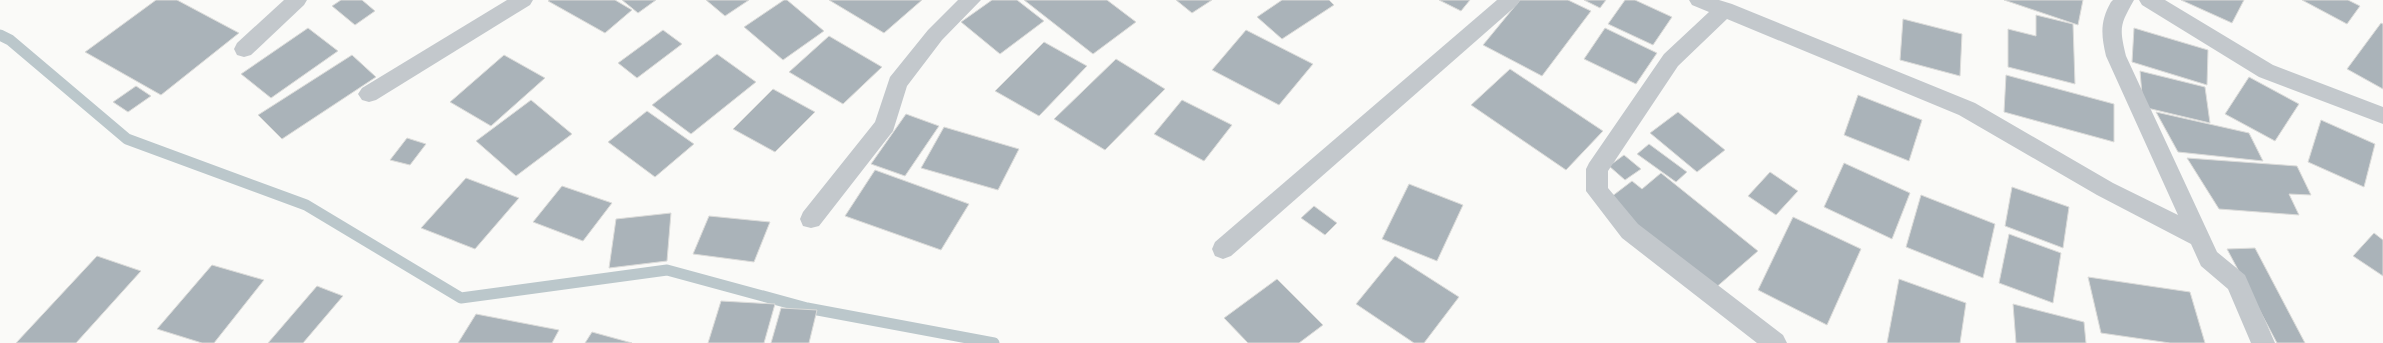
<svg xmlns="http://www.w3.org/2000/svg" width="2383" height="343" font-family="Raleway,sans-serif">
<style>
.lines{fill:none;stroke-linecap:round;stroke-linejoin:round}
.stream{stroke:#bbc7cb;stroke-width:11}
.building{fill:#aab3b9;stroke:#dcdcda}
.street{fill:#c3c8cc;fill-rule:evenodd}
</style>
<rect width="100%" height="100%" fill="#fafaf8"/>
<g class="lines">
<path class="stream" d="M0,35L10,40L127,139L306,205L461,298L667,270L807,308L994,343"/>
</g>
<g class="building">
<path d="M156,0H177L239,33L161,95L85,52Z"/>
<path d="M341,0H362L375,11L355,25L332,6Z"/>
<path d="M549,0H615L632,10L605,33L548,1Z"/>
<path d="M622,0H656L638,13Z"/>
<path d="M706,0H749L725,16Z"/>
<path d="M784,0H787L824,31L783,60L744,27Z"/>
<path d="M829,0H922L884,33Z"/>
<path d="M992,0H1017L1044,21L1000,54L961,22Z"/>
<path d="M1024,0H1107L1136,22L1093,54Z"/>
<path d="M1176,0H1212L1192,13Z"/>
<path d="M1282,0H1329L1334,5L1282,39L1257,17Z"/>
<path d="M1439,0H1470L1461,11Z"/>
<path d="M1520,0H1568L1591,11L1542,76L1483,45Z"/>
<path d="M1584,0H1606L1600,8Z"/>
<path d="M1625,0H1635L1672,17L1653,45L1608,24Z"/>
<path d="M2004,0H2083L2078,25Z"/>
<path d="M2181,0H2244L2232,23Z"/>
<path d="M2302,0H2348L2360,6L2347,24Z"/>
<path d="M2036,15L2073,24L2075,84L2008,67V29L2036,36Z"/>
<path d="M1903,19L1962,34L1960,76L1900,60Z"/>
<path d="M2381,23L2383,24V89L2347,69Z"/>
<path d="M308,28L338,51L271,98L241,74Z"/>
<path d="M1605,28L1657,53L1636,84L1584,59Z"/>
<path d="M2134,28L2208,50L2207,85L2132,62Z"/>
<path d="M663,30L682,44L637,78L618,63Z"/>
<path d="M1246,30L1313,64L1279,105L1212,70Z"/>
<path d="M829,36L882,67L843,104L789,72Z"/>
<path d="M1044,42L1087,66L1039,116L995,91Z"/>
<path d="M717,54L756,82L691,134L652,105Z"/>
<path d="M352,55L376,77L282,139L258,115Z"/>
<path d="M504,55L545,78L491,126L450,102Z"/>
<path d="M1116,59L1165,89L1105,150L1054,119Z"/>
<path d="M1510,69L1603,131L1566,170L1471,105Z"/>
<path d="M2140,71L2205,87L2210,123L2143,107Z"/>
<path d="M2006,75L2114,104V142L2004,112Z"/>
<path d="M2249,77L2299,104L2275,141L2225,114Z"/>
<path d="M136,86L151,96L128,112L113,102Z"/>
<path d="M773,89L815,112L775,152L733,129Z"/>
<path d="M1858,95L1922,120L1909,161L1844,135Z"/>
<path d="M531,100L572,134L516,176L476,141Z"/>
<path d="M1182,100L1232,125L1204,161L1154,134Z"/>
<path d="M647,111L694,144L655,177L608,142Z"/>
<path d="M1678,112L1725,150L1697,172L1650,133Z"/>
<path d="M2156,112L2249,133L2263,161L2178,152Z"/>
<path d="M906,114L939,126L905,176L871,164Z"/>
<path d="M2321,120L2375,144L2364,187L2308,162Z"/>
<path d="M944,127L1019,149L998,190L921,168Z"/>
<path d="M407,138L426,144L410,165L390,160Z"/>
<path d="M1649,144L1687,172L1676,182L1637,154Z"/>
<path d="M1624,155L1641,169L1625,180L1609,166Z"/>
<path d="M2187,158L2297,166L2311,195L2289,194L2299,215L2219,209Z"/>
<path d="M1844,163L1910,193L1892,239L1824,207Z"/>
<path d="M875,170L969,204L941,250L845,216Z"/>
<path d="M1770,172L1798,191L1776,215L1748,196Z"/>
<path d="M1661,173L1758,251L1713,290L1617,210L1611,197L1632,181L1642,189Z"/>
<path d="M466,178L519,198L475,249L421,228Z"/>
<path d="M1409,184L1463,205L1437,261L1382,239Z"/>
<path d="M562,186L612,203L583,241L533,222Z"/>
<path d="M2012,187L2069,207L2063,248L2005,226Z"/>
<path d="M1921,195L1995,224L1983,278L1906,247Z"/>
<path d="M1314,206L1337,223L1325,235L1301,218Z"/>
<path d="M671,213L667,261L609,268L616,219Z"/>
<path d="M709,216L770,222L754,262L693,254Z"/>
<path d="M1793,217L1861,249L1827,325L1758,290Z"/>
<path d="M2374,233L2383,240V276L2353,256Z"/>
<path d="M2009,234L2061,253L2053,303L1999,283Z"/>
<path d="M2255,248L2305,343H2277L2227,249Z"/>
<path d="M97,256L141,271L76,343H16Z"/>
<path d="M1395,256L1459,297L1424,343H1414L1356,304Z"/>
<path d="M212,265L264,280L214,343H202L157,329Z"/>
<path d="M2088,277L2190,292L2205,343H2170L2101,333Z"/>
<path d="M1277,279L1323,325L1299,343H1248L1224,318Z"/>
<path d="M1899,279L1966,303L1960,343H1887Z"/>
<path d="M317,286L343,296L303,343H268Z"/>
<path d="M721,301L775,304L764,343H708Z"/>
<path d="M2013,304L2084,322L2086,343H2016Z"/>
<path d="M781,308L817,310L809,343H771Z"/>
<path d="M476,314L559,330L552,343H458Z"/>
<path d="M592,332L632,343H585Z"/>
</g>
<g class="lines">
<g class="street">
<path d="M284,0H307L304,5L251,55L244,57L237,55L234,49L237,43Z"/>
<path d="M507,0H533L530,5L376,100L369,102L362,100L358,94L362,88Z"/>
<path d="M958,0H981L942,40L907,86L893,131L819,226L811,228L803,226L800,219L803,212L875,122L890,77L928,30Z"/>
<path d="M1497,0H1520L1517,5L1231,256L1223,259L1215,256L1212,249L1215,242Z"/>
<path d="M1689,0H1719L1732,4L1975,103L2113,183L2178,215L2106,56C2101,35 2100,21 2111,2L2113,0H2134C2120,25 2119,27 2126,56L2217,252L2245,275L2275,343H2251L2228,289L2201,266L2191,244L2097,195L1959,115L1727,19L1678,66L1608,171V188L1638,224L1783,335L1787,343H1757L1622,238L1586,191V169L1589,163L1664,54L1709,12L1692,5Z"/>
<path d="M2139,0H2165L2273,65L2383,107V124L2259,77L2142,5Z"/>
</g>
</g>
</svg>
